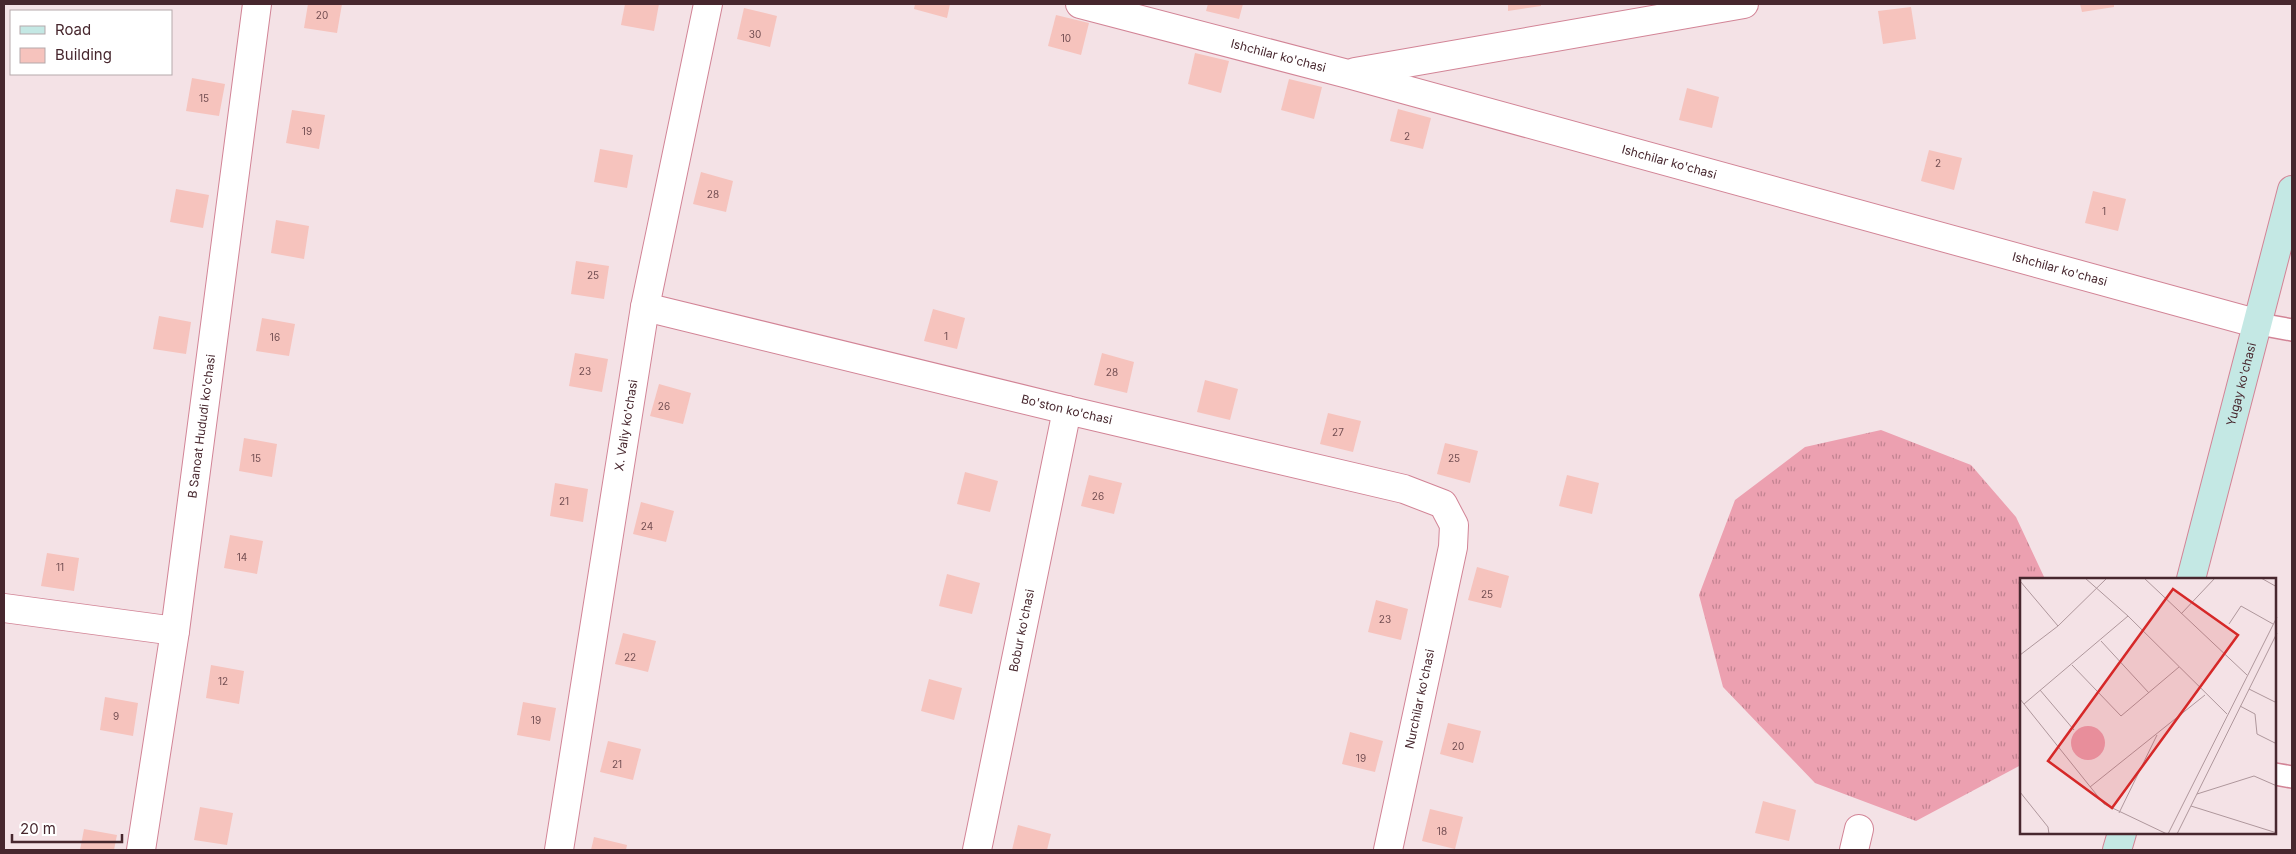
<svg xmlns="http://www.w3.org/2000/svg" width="2296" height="854" font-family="Inter,sans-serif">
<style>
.grass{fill:url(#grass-tufts)}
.building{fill:#f6c3bd}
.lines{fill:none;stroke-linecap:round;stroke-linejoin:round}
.service-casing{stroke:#d28496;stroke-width:24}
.minor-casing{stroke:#d28496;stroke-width:30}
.secondary-casing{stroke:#d28496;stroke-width:30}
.service{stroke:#fff;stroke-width:21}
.minor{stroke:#fff;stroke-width:28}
.secondary{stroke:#c4e8e4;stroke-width:28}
.labels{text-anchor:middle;stroke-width:5;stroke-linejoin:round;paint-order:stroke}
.number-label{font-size:10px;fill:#734e52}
.street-label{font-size:12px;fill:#47272e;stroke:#fff}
.inset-road{fill:none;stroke:#af979c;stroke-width:1}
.view{fill:#d62828;fill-opacity:0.15;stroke:#d62828;stroke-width:2.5}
.inset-edge{fill:none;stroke:#47272e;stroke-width:2.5}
</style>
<defs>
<pattern id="grass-tufts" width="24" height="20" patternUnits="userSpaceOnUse" patternTransform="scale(1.25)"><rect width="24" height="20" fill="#eca0b0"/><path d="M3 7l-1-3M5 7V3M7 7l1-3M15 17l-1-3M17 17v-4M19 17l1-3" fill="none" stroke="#c18290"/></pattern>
</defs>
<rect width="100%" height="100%" fill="#f4e2e6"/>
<path class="grass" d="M1881,430L1971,465L2016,517L2045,579H2021V765L1916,821L1815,783L1723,687L1699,595L1735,500L1805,447Z"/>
<g class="building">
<path d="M308,4H342L337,33L304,28Z"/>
<path d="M625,4H659L654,31L621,25Z"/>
<path d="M915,4H950L947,18L914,9Z"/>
<path d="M1208,4H1243L1239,19L1206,11Z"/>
<path d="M1508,4H1541V6L1508,11Z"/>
<path d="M2080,4H2114V7L2082,12Z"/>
<path d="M1911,7L1916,39L1883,44L1878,11Z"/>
<path d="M744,8L777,16L770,47L737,39Z"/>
<path d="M1056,15L1089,23L1081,55L1048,46Z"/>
<path d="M1195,53L1229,61L1221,93L1188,84Z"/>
<path d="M192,78L225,84L219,116L186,111Z"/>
<path d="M1289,79L1322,87L1314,119L1281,110Z"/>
<path d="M1687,88L1719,97L1712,128L1679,120Z"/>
<path d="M1398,109L1431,118L1423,149L1390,141Z"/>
<path d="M292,110L325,115L319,149L286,143Z"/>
<path d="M600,149L633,155L627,188L594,182Z"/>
<path d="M1929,150L1962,158L1954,190L1921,181Z"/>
<path d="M701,172L733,181L726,212L693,204Z"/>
<path d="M176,189L209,195L203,228L170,222Z"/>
<path d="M2093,191L2126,199L2118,231L2085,223Z"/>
<path d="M276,220L309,226L304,259L271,253Z"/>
<path d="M576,261L609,266L604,299L571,294Z"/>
<path d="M933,309L965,318L957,349L924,341Z"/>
<path d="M159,316L191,322L186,354L153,349Z"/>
<path d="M262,318L295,324L289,356L256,351Z"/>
<path d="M575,353L608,359L602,392L569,386Z"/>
<path d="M1102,353L1134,362L1127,393L1094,385Z"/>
<path d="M1205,380L1238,389L1230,420L1197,412Z"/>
<path d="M659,384L691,393L683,424L650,416Z"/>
<path d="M1328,413L1361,421L1353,452L1320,444Z"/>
<path d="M244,438L277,444L272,477L239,471Z"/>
<path d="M1445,443L1478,451L1470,483L1437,474Z"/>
<path d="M965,472L998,481L990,512L957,504Z"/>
<path d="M1089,475L1122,483L1114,514L1081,506Z"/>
<path d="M1567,475L1599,483L1592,514L1559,506Z"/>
<path d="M555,483L588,489L583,522L550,516Z"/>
<path d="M641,502L674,511L666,542L633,534Z"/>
<path d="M230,535L263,541L257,574L224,568Z"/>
<path d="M47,553L79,558L74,591L41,586Z"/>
<path d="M1477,567L1509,576L1501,608L1468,600Z"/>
<path d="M947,574L980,583L972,614L939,606Z"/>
<path d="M1376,600L1408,609L1401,640L1368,632Z"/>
<path d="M623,633L656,641L648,672L615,664Z"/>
<path d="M211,665L244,671L239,704L206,698Z"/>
<path d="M929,679L962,688L954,720L921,711Z"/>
<path d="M105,697L138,703L133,736L100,730Z"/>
<path d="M523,702L556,708L550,741L517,735Z"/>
<path d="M1448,723L1481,731L1473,763L1440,754Z"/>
<path d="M1350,732L1383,741L1375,772L1342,764Z"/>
<path d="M608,741L641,749L633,780L600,772Z"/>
<path d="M1763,801L1796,810L1789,841L1755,833Z"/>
<path d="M200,807L233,813L227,845L194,840Z"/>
<path d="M1430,809L1463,817L1455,849L1422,841Z"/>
<path d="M1018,825L1051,834L1047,850H1012Z"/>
<path d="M84,829L117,835L114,850H80Z"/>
<path d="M594,837L627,845L626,850H591Z"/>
</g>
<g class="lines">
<g class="service-casing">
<g id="service">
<path d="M2259,324L2292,330"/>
<path d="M2275,774L2292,777"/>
</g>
</g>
<g class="minor-casing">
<g id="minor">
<path id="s1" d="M1080,4L1348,74L2259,324"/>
<path d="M1355,72L1744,4"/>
<path id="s2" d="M645,307L1067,410L1404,489L1443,504L1454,525L1453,547L1388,850"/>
<path d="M4,608L175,631"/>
<path id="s3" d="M141,850L175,631L257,4"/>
<path id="s4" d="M559,850L645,307L708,4"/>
<path id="s5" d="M977,850L1067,410"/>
<path d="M1854,850L1859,829"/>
</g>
</g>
<g class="secondary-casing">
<g id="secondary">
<path id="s6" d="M2191,579L2292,190"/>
<path d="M2117,850L2122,833"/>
</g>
</g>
<use href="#service" class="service"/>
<use href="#minor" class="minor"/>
<use href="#secondary" class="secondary"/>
</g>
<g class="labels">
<g class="number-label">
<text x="322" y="19">20</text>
<text x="755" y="38">30</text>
<text x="1066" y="42">10</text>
<text x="204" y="102">15</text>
<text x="307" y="135">19</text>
<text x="1407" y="140">2</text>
<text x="1938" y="167">2</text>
<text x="713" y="198">28</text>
<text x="2104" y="215">1</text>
<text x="593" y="279">25</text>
<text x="946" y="340">1</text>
<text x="275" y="341">16</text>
<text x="585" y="375">23</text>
<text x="1112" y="376">28</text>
<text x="664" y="410">26</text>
<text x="1338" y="436">27</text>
<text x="256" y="462">15</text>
<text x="1454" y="462">25</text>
<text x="1098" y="500">26</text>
<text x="564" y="505">21</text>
<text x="647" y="530">24</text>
<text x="242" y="561">14</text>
<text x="60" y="571">11</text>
<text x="1487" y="598">25</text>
<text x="1385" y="623">23</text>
<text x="630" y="661">22</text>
<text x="223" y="685">12</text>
<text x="116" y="720">9</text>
<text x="536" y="724">19</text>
<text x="1458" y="750">20</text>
<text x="1361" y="762">19</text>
<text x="617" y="768">21</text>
<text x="1442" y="835">18</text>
</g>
<g class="street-label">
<text dy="4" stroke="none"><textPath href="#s1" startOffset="205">Ishchilar ko'chasi</textPath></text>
<text dy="4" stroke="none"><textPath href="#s1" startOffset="610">Ishchilar ko'chasi</textPath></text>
<text dy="4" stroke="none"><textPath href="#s1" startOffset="1015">Ishchilar ko'chasi</textPath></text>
<text dy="4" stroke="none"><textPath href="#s6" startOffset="201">Yugay ko'chasi</textPath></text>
<text dy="4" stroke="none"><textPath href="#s2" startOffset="434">Bo'ston ko'chasi</textPath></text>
<text dy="4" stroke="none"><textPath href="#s4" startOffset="430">X. Valiy ko'chasi</textPath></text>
<text dy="4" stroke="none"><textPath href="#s3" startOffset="428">B Sanoat Hududi ko'chasi</textPath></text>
<text dy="4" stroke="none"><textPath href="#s5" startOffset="224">Bobur ko'chasi</textPath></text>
<text transform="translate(1420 699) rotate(-78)" y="4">Nurchilar ko'chasi</text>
</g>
</g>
<g transform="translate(2020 578)">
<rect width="256" height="256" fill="#f4e2e6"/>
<path d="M51 165a17 17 0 1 1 34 0a17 17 0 1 1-34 0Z" fill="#eca0b0"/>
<path class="inset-road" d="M65,0L108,38L207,136M124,0L227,97M241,0L257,9M0,3L38,48M161,36L195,0M209,46L221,28L253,46M81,63L129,115M0,77L38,48L87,0M52,87L101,138L159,89M229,111L257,125M20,112L54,152M0,121L84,226L147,256M4,126L108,38M220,128L235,136L237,156L257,166M70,209L185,117M0,214L28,249L29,256M177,216L234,198L257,208M171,228L257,255M99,235L137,157M148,256L257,39M157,256L257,55"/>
<path class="view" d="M153,11L218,57L92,230L28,183Z"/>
<rect width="256" height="256" class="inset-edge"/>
</g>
<rect width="2296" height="854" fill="none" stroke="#47272e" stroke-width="10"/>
<rect x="10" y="10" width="162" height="65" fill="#ffffff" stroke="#b5a9ab"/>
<rect x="20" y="26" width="25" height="8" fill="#c4e8e4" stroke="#b5a9ab"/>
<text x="55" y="35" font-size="15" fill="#47272e">Road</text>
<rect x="20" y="48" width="25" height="15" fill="#f6c3bd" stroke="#b5a9ab"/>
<text x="55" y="60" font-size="15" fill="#47272e">Building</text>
<path d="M12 834v8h110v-8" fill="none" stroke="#47272e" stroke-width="2.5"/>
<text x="20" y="834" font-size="15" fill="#47272e" stroke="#ffffff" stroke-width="4" paint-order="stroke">20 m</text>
</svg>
